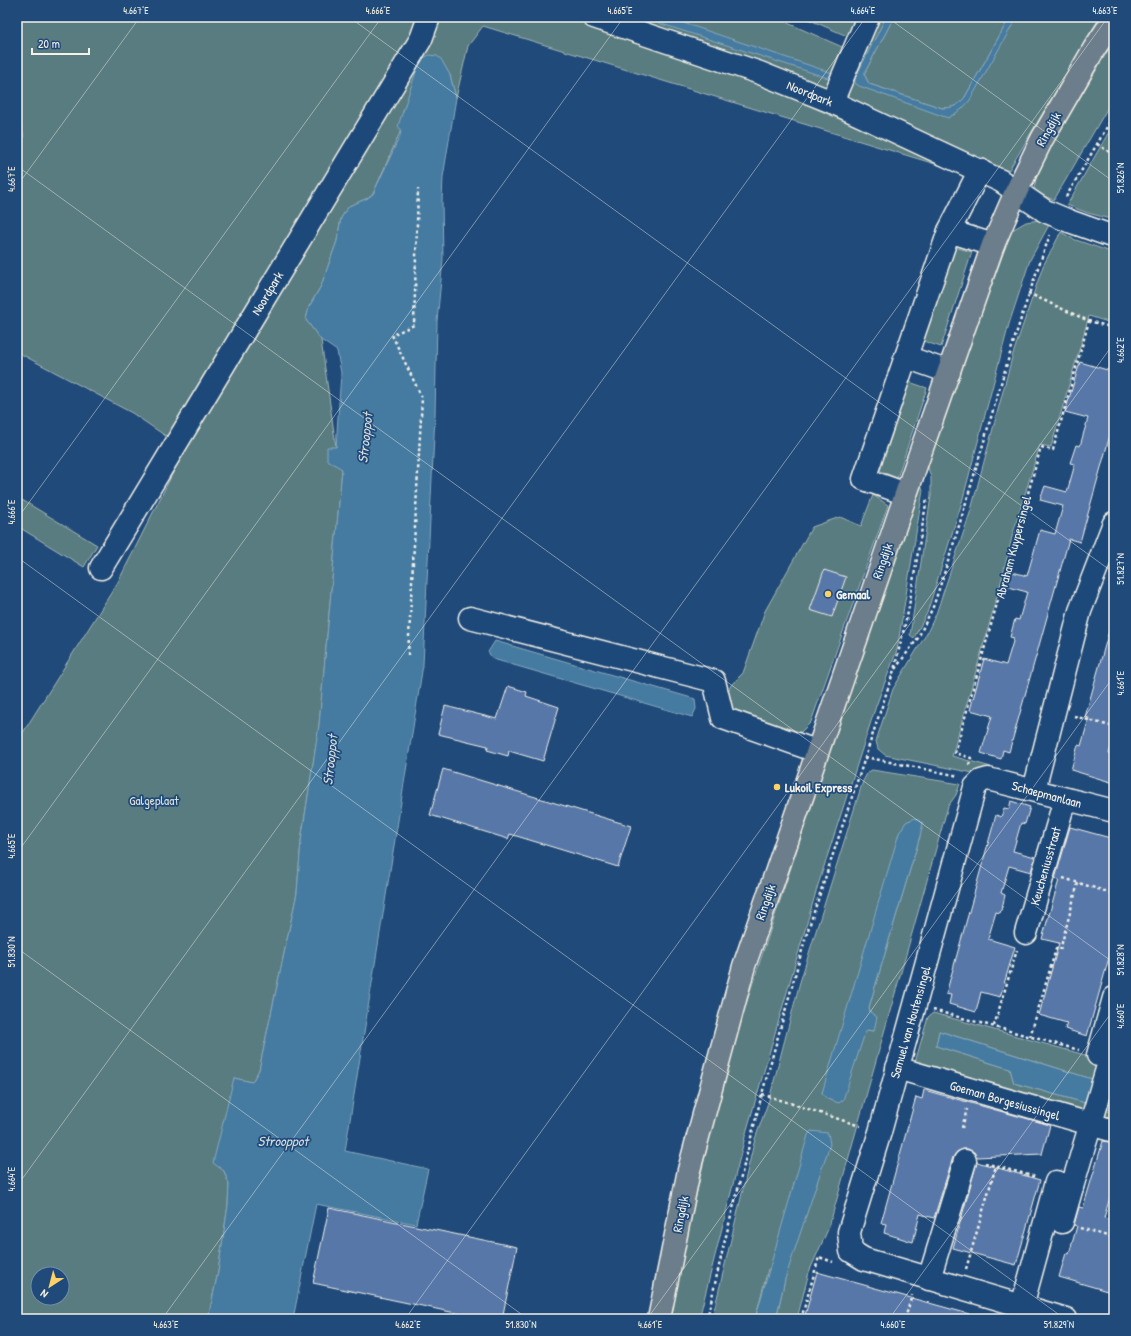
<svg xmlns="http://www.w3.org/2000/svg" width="1131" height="1336" font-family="'Patrick Hand',sans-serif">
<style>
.green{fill:#597b80;stroke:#a6b6b4;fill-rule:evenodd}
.water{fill:#447aa1;stroke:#8aaabd}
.building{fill:#5777a8;stroke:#f4f1e8}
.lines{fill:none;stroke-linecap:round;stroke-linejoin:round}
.minor-casing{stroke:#f4f1e8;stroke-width:25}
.major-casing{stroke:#f4f1e8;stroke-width:25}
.path{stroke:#f4f1e8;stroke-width:2.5;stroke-dasharray:3 3;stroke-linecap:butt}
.minor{stroke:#1f4a7a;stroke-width:22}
.major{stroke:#6c7d8b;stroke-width:22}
.minor-bridge-casing{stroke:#f4f1e8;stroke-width:25;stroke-linecap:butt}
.minor-bridge{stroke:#1f4a7a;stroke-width:22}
.ticks{fill:none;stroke:#f4f1e8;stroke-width:1;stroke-opacity:0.45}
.poi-dot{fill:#ffd166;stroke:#1f4a7a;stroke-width:1.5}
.labels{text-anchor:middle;stroke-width:3.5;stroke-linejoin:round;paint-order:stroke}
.street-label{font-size:13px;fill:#f4f1e8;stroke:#1f4a7a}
.poi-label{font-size:13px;font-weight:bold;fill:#f4f1e8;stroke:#1f4a7a;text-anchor:start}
.park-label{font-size:13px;fill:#dddfd8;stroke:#1f4a7a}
.water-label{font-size:14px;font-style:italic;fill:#dadfdd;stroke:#1f4a7a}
.neatline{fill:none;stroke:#f4f1e8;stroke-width:1.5}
.ticks-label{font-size:10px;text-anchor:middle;fill:#f4f1e8}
</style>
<rect width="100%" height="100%" fill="#1f4a7a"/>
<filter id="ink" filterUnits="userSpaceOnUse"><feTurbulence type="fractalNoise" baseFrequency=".025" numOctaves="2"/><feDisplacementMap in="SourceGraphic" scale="8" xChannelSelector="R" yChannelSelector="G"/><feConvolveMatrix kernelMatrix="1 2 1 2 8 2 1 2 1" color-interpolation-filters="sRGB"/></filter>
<g filter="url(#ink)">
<g class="green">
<path d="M17,17H573L757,83L958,171L483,26L468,46L456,98L450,75L401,130L373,194L368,198L349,206L341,218L337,241L321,286L309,307L306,320L321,340L336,447L342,469L319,725L301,841L297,893L259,1070L252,1082L234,1078L224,1171L229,1184L228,1205L218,1272L208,1319H17V742L118,582L191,437L173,441L132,413L17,352V157L24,137L17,107ZM38,1274H62V1298H38Z"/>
<path d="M612,17H774L849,50L827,88L807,85Z"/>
<path d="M803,17H863L854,39Z"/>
<path d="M876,17H886L855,78V83L954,115L1017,17H1100L1009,170L1002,171L842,101Z"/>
<path d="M894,17H1010L965,97C958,106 953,108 942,108L869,84L864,74Z"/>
<path d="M1114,40V97L1054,200L1037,193L1034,189L1038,169Z"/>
<path d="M1114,123V220L1088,213L1067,205Z"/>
<path d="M1040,220L1049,225L1030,260L1009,324L962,502L927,613L914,638L910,635L931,496V478L926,460L1012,230L1026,222Z"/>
<path d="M1061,232L1073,239L1114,253V324L1089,316L1051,447L1040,445L1013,533L1000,586L952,756L991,767L978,774L885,755L878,749L876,741L893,689L927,633L936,614L971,510L1013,354L1043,266Z"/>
<path d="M951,246L972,252L941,347L920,340Z"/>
<path d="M909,382L927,388L897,478L880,471Z"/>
<path d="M918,484H921L923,490L897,650L876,706L818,885L746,1133L699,1319H668L726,1064Z"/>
<path d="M873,495L888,505L811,722L801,732L786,735L730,716L726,696L731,685L743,673L765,611L812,527L840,517L861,526Z"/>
<path d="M17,497L97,545L84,567L17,526Z"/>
<path d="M872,770L960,784L956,795L948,806L829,1227L809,1272L797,1319H776L785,1279L768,1269L755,1319H712L755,1139L769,1100L800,982L863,781L868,772ZM920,836L869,1007L874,1031L866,1030L822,1093Z"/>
<path d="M933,1013L1114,1063V1086L939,1031L936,1046L1010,1069L1014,1083L1114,1111V1128L914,1066L928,1017Z"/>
</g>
<g class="water">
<path d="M640,17H666L832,73V76L828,78Z"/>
<path d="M886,17H894L864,74L869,84L942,108C953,108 958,106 965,97L1010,17H1017L970,100L962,109L948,118L859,86L855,83V78Z"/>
<path d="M429,55L437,56L441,59L450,75L456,98L443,177L442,201L443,259L437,321L435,415L423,665L345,1151L428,1169L416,1224L316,1204L293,1319H208L218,1272L228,1205L229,1184L224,1171L213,1163L234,1078L252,1082L259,1070L297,893L301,841L319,725L342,469L327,460V447H336L341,373L337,351L321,340L306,320L309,307L321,286L337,241L341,218L349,206L368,198L373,194L400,136L401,130L398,126L420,60Z"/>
<path d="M495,641L695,699L696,709L692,717L493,659L488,652Z"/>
<path d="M915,818L923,823L920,836L869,1007L870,1012L877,1017L874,1031L867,1030L865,1033L843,1100L839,1103L827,1099L822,1093L899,833L906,822Z"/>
<path d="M939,1031L1114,1086V1111L1014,1083L1010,1069L936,1046Z"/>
<path d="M811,1131L828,1133L830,1144L785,1279L776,1319H755L808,1135Z"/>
</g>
<g class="building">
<path d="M1080,362L1114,372V421L1080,542L1069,539L1009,752L1003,750L1001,759L981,753L992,716L970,710L984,659L1006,665L1014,638L1010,637L1015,619L1019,620L1027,592L1005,586L1009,571L1027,576L1040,530L1055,534L1063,506L1040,500L1045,486L1067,492L1075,464L1070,463L1076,445L1080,446L1088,418L1065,412Z"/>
<path d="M824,570L846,577L832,617L810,610Z"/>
<path d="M1109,631L1114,632V735L1109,754L1114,755V783L1071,770L1078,745L1081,746L1089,718L1085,717Z"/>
<path d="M508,686L527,692L526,696L559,707L543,761L509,751L508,756L487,750L488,746L438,734L445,706L497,719Z"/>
<path d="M443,769L631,826L618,867L510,834L508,839L430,815Z"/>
<path d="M1011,801L1030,807L1025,824L1021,823L1013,851L1035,857L1031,872L1009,866L1001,893L1005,895L1003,904L1000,913L996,912L988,939L1015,947L1000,997L981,992L976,1012L949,1004L951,995L946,994L996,815L1001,817L1004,808L1009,809Z"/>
<path d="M1070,827L1114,839V940L1087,1036L1065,1029L1067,1023L1039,1015L1059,943L1042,939L1059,880L1055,879Z"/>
<path d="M924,1090L1050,1125L1042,1154L977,1157L974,1152L968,1149H963L957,1152L953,1157L934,1218L920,1214L913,1242L884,1233L886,1224L881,1223L916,1097L922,1099Z"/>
<path d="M1103,1141L1114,1143V1183L1104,1218L1114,1220V1293L1059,1277L1066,1253L1069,1254L1077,1226L1074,1225L1079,1207L1083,1208Z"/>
<path d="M977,1162L1040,1180L1016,1265L953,1248Z"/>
<path d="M329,1208L517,1247L502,1319H484L313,1283Z"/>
<path d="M817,1272L969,1314L968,1319H804Z"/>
</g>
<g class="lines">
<g class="minor-casing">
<g id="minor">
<path d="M594,17L760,73L832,102L1001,181L1045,211"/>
<path d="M832,102L868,17"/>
<path d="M1069,221L1114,237"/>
<path d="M949,231L980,170"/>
<path d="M906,357L949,372"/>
<path d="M906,494L864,479L949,231L993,245"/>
<path d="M101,568L421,39L429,17"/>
<path d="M470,618L714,681L723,718L816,751"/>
<path d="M1034,790L1080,611L1114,523"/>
<path d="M1026,933L1065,799"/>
<path d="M1098,1055L1114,998"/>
<path d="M897,1068L1114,1131"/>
<path d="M1062,1222L1072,1187"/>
<path d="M929,1279L965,1161"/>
<path d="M1022,1306L1056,1182L1072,1187L1110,1059"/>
<path d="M1066,1319L864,1259L851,1251L849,1232L880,1132L975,787L981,781L988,779L1114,811"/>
</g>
</g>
<g class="major-casing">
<path id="major" d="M659,1319L689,1170L744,966L916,465L993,245L1016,192L1042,139L1094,49L1114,19"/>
</g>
<g class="path">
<path d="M1097,144L1114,155"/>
<path d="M1066,197L1114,115"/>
<path d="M1028,293L1089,321L1114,328"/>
<path d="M408,655L422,398L392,335L414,325L418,189"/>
<path d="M895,669L918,638L933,607C975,484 1004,357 1050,235"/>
<path d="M1074,716L1114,727"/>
<path d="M865,757L959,776"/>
<path d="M969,765L971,758L955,753L1041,447L1053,450L1089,321"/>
<path d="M1063,878L1114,894"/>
<path d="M933,1010L1079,1050"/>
<path d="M994,1026L1017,950"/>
<path d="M1030,1037L1056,949L1060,950L1078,883"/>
<path d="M762,1094L860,1126"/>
<path d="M962,1128L967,1109"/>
<path d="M985,1163L1036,1177"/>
<path d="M1080,1228L1114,1238"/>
<path d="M966,1269L996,1166"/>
<path d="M707,1319L724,1244L762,1094L806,936L894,670L908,612L927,498"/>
<path d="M801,1319L819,1257L833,1262"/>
<path d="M905,1319L912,1295"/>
</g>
<use href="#minor" class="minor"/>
<use href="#major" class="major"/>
<g class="minor-bridge-casing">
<path id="minor-bridge" d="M1045,211L1069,221"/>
</g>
<use href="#minor-bridge" class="minor-bridge"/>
</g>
</g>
<path class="ticks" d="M349,17L1114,573M887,17L1114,182M17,166L1114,963M17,186L140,17M17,519L382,17M17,557L1065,1319M17,853L624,17M17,948L528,1319M17,1186L866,17M162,1319L1108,17M405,1319L1114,343M647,1319L1114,676M889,1319L1114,1009"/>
<g class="poi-dot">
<circle cx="828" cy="594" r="4"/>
<circle cx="777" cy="787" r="4"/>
</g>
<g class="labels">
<g class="street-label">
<text transform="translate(810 93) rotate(22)" y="5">Noordpark</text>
<text transform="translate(1048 129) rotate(-61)" y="5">Ringdijk</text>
<text transform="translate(267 293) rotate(-59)" y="5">Noordpark</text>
<text transform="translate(1013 547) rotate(-75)" y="5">Abraham Kuypersingel</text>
<text transform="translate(882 561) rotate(-71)" y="5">Ringdijk</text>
<text transform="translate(1047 794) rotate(15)" y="5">Schaepmanlaan</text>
<text transform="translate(1045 866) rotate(-74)" y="5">Keucheniusstraat</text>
<text transform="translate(765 902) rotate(-71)" y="5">Ringdijk</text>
<text transform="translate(910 1022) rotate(-74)" y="5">Samuel van Houtensingel</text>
<text transform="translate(1005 1100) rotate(16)" y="5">Goeman Borgesiussingel</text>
<text transform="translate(680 1214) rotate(-79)" y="5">Ringdijk</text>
</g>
<g class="poi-label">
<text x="836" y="599">Gemaal</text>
<text x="785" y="792">Lukoil Express</text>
</g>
<g class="park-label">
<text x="154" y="805">Galgeplaat</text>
</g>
<g class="water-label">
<text transform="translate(365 438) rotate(-84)" y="5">Strooppot</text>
<text transform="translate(330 760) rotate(-84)" y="5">Strooppot</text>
<text x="283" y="1146">Strooppot</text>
</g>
</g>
<rect width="1131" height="1336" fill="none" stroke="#1f4a7a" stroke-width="44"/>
<g transform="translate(50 1286) rotate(216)"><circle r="19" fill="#1f4a7a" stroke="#748da6"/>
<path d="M0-3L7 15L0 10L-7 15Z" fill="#ffd166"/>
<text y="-6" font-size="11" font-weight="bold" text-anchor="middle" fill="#f4f1e8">N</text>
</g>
<path d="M32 48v6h57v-6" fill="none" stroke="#f4f1e8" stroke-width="2"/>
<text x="38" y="48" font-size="12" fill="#f4f1e8" stroke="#1f4a7a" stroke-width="3" paint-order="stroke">20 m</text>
<rect x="22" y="22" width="1087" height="1292" class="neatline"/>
<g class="ticks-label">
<text x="136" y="14">4.667°E</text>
<text x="378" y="14">4.666°E</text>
<text x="620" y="14">4.665°E</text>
<text x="863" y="14">4.664°E</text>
<text x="1105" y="14">4.663°E</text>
<text transform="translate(1120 178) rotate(-90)" y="4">51.826°N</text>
<text transform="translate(11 179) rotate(-90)" y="4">4.667°E</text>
<text transform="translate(1120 350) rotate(-90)" y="4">4.662°E</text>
<text transform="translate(11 512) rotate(-90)" y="4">4.666°E</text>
<text transform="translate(1120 569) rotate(-90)" y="4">51.827°N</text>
<text transform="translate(1120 683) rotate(-90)" y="4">4.661°E</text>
<text transform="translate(11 846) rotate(-90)" y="4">4.665°E</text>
<text transform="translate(11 952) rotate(-90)" y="4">51.830°N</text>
<text transform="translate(1120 960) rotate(-90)" y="4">51.828°N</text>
<text transform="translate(1120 1016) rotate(-90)" y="4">4.660°E</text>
<text transform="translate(11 1179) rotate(-90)" y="4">4.664°E</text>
<text x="166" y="1328">4.663°E</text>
<text x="408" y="1328">4.662°E</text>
<text x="521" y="1328">51.830°N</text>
<text x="650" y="1328">4.661°E</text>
<text x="893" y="1328">4.660°E</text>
<text x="1059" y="1328">51.829°N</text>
</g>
</svg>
